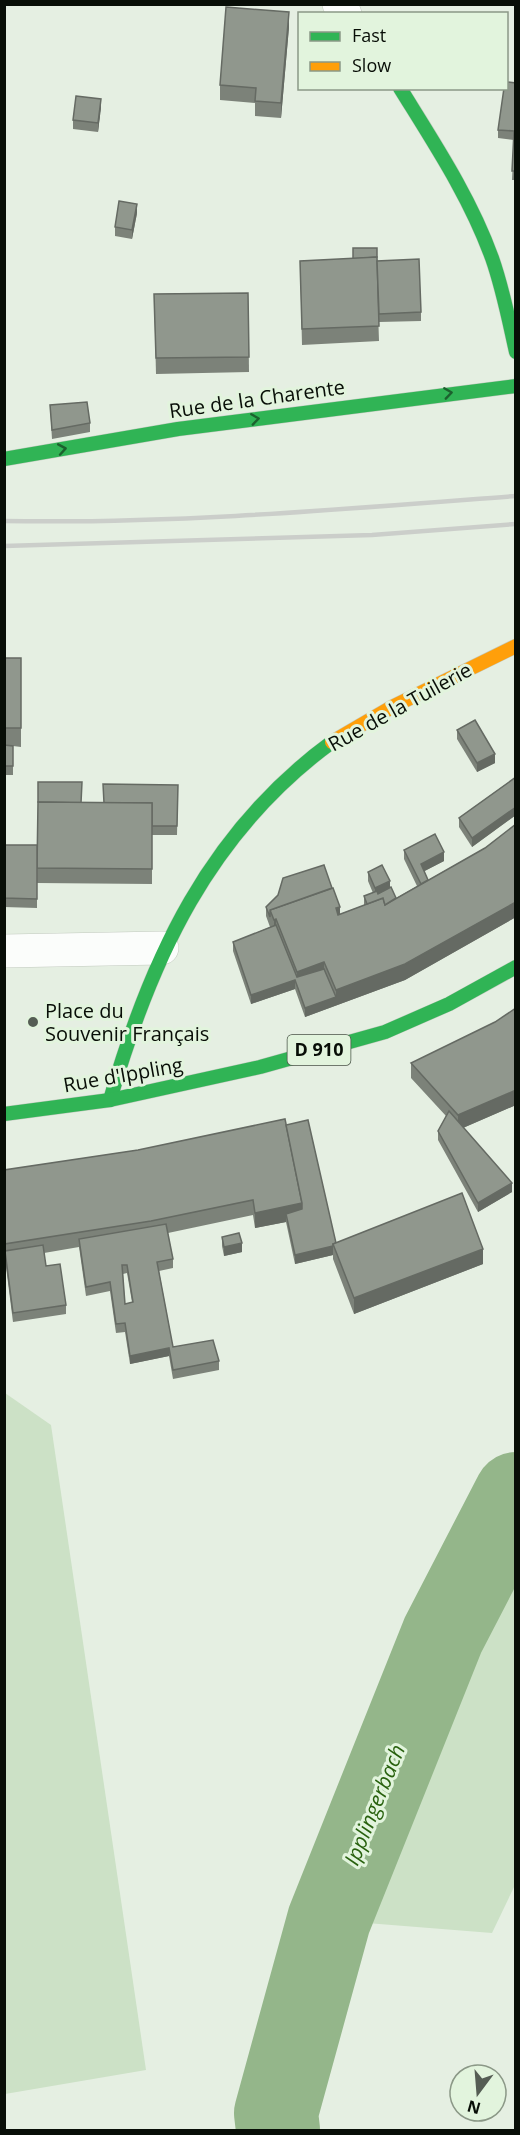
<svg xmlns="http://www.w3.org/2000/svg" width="520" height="2135" font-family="'Open Sans',sans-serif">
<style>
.green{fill:#cce1c6}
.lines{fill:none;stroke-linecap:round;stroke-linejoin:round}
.river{stroke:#94b68a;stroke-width:84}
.street-casing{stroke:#c2cabf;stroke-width:34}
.fast-casing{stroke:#c2cabf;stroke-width:15}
.slow-casing{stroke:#c2cabf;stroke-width:15}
.street{stroke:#fbfdfb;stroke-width:33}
.fast{stroke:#30b455;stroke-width:14}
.slow{stroke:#ff9f0a;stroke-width:14}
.rail{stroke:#cbceca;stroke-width:4.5}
.wall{fill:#7c8279;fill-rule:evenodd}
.shaded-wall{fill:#656a63}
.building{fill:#90978d;stroke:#656a63;stroke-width:1.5;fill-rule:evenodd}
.oneway{stroke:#1c612e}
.poi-dot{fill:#555d54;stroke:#e2f4dd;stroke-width:2}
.labels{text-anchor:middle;stroke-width:6;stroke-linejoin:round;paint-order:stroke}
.shield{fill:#e2f4dd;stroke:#495347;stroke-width:1.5}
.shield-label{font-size:18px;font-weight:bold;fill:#080e07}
.street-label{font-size:20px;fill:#080e07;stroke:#e2f4dd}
.poi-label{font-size:20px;fill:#080e07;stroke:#e2f4dd;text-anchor:start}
.water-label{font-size:21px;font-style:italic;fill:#28610e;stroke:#e2f4dd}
</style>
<rect width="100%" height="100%" fill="#e5efe2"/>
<g class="green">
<path d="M5,1393L51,1425L146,2070L5,2094Z"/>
<path d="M515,1494V1885L492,1933L329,1920L443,1636Z"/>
</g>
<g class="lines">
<path class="river" d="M278,2130L276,2113L329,1920L443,1635L516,1494"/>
<g class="street-casing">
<g id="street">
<path d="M339,4L345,14"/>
<path d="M4,951L162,948"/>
</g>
</g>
<g class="fast-casing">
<g id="fast">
<path d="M400,88C434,143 470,197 492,258C503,289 509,321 516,352"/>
<path d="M4,459L178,429L516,386"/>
<path d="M110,1100C151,958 209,832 332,742"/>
<path d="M4,1114L110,1100L260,1067L385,1032L449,1004L516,967"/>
</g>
</g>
<g class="slow-casing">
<path id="slow" d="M332,742L392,707L516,646"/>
</g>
<use href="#street" class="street"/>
<use href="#fast" class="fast"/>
<use href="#slow" class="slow"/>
<g class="rail">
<path d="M4,521C175,524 346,509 516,496"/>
<path d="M4,546L372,535L516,524"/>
</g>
</g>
<g class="wall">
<path d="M289,27L281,118L255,116V103L220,100V85Z"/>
<path d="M516,83V180H512L514,140L498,138V130Z"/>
<path d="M101,107L98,132L73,129V120Z"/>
<path d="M137,213L132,239L115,236V227Z"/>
<path d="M300,261H377L421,312V321L379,322L378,311L379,341L302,345Z"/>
<path d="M248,293L249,372L156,374L154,294Z"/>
<path d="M50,405L90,423V432L52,439Z"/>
<path d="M4,658H21V747L13,746V775H4Z"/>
<path d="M457,730L495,763L477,772L457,739Z"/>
<path d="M516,777V815L472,847L459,827V818Z"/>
<path d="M178,785L177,835H152V884L37,883V908L4,907V845H37L82,803H103Z"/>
<path d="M516,824V917L405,980L305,1017L295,989L251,1004L233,951V942L270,927L266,916V907L340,914L364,905V896L373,893L368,881V872L390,888L396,898L417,886L404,859V850L444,861L424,871L428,880L485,848Z"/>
<path d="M411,1063L516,1105L463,1128L512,1192L478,1212L438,1140V1131L446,1116L411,1078Z"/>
<path d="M286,1125L336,1243L483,1264L354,1314L333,1259V1255L295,1264L286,1222L255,1228L253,1215L168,1233L173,1259V1268L159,1271L173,1347L219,1361V1370L173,1379L169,1356L130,1364L125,1332L116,1333L110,1291L86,1296L79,1247L44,1253L46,1266L66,1305V1314L13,1322L5,1259H4V1170L138,1150ZM127,1273L132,1302L125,1304L123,1274Z"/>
<path d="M222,1237L242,1252L224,1256L222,1246Z"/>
</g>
<g class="shaded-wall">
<path d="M289,12V27L281,118V103Z"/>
<path d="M101,99V107L98,132V123Z"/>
<path d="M137,204V213L132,239V230Z"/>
<path d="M495,754V763L477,772V763Z"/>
<path d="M516,807V815L472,847V838Z"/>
<path d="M444,852V861L421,873V864Z"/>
<path d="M390,881V890L375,897V888Z"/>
<path d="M516,902V917L405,980L305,1017V1008L336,997V990Z"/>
<path d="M340,907V923L336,908Z"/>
<path d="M276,919V934L274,935V920Z"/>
<path d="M324,962V977L297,987V972Z"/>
<path d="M295,980V989L251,1004V995Z"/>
<path d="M516,1090V1105L458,1130V1115Z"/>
<path d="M512,1183V1192L478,1212V1203Z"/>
<path d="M302,1203V1218L286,1214V1222L255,1228V1213Z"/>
<path d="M242,1243V1252L224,1256V1247Z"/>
<path d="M333,1246V1255L295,1264V1255Z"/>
<path d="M483,1249V1264L354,1314V1298Z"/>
<path d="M169,1348V1356L130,1364V1356Z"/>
</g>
<g class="building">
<path d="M226,7L289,12L281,103L255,101L256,88L220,85Z"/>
<path d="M507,82L516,83V171H512L514,131L498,130L504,88H507Z"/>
<path d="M76,96L101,99L98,123L73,120Z"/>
<path d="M119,201L137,204L132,230L115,227Z"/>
<path d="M353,248H377V257L353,259Z"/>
<path d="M377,257L379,326L302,329L300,261Z"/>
<path d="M419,259L421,312L379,314L377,261Z"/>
<path d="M248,293L249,357L156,358L154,294Z"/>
<path d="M87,402L90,423L52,430L50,405Z"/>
<rect x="4" y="658" width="17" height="70"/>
<path d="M475,720L495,754L477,763L457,730Z"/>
<path d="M4,745L13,746V766H4Z"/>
<path d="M516,777V807L472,838L459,818Z"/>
<path d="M38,782H82L81,803L38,802Z"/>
<path d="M103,784L178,785L177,826H152V803H104Z"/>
<path d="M38,802L152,803V869L37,868Z"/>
<path d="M516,824V902L405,964L336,990L324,962L297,972L276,919L274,920L270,910L333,888L340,907L336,908L338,915L383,898L385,905L485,848Z"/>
<path d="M435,834L444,852L421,864L428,880L421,884L404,850Z"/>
<path d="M4,845H37V899L4,898Z"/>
<path d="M324,865L332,888L270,910V917L266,907L278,895L283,878Z"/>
<path d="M382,865L390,881L375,888L368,872Z"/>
<path d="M391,887L396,898L385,905L383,898L367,904L364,896L377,891L378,894Z"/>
<path d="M276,925L297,977L324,969L336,997L305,1008L295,980L251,995L233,942Z"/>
<path d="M516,1008V1090L458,1115L411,1063L495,1022Z"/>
<path d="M449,1111L512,1183L478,1203L438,1131Z"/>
<path d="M285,1119L302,1203L255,1213L253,1200L151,1221L4,1244V1170L138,1150Z"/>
<path d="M308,1120L336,1243L333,1244V1246L295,1255L286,1214L302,1209V1203L286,1125Z"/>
<path d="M462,1193L483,1249L354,1298L333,1244Z"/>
<path d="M166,1224L173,1259L157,1262L173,1347L213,1340L219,1361L173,1370L169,1348L130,1356L125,1323L116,1324L110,1282L86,1287L79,1239ZM122,1265H127L133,1302L125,1304Z"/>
<path d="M239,1233L242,1243L224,1247L222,1237Z"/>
<path d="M43,1245L46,1266L60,1264L66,1305L13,1313L5,1251Z"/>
</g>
<defs><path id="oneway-chevron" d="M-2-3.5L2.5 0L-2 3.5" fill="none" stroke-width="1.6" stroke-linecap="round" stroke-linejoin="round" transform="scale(1.5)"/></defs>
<g class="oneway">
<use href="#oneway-chevron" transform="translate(448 393) rotate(-8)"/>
<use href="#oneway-chevron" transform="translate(255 419) rotate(-8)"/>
<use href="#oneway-chevron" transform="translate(62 449) rotate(-10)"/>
</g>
<circle class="poi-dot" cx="33" cy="1022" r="6"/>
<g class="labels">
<rect class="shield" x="287.5" y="1035" width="63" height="30" rx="4.5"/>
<g class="shield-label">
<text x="319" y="1056">D 910</text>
</g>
<g class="street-label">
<text transform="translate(257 399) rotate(-8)" y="7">Rue de la Charente</text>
<text transform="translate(400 707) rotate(-29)" y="7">Rue de la Tuilerie</text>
<text transform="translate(123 1075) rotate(-10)" y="7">Rue d'Ippling</text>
</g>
<g class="poi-label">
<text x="45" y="1018">Place du<tspan x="45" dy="23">Souvenir Français</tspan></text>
</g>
<g class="water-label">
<text transform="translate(375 1805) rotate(-68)" y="7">Ipplingerbach</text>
</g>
</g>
<rect width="520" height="2135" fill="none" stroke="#080e07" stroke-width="12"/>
<rect x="298" y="12" width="210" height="78" fill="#e2f4dd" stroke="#8b9887" stroke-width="1.5"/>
<rect x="310" y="32" width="30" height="9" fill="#30b455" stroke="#8b9887" stroke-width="1.5"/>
<text x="352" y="42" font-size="18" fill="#080e07">Fast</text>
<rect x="310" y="62" width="30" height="9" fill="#ff9f0a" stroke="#8b9887" stroke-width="1.5"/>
<text x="352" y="72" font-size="18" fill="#080e07">Slow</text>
<g transform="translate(478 2093) rotate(196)"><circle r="28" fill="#e2f4dd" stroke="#8b9887" stroke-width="1.5"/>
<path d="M0-4.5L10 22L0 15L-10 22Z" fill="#555d54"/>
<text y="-9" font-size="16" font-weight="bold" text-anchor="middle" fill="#080e07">N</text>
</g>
</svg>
